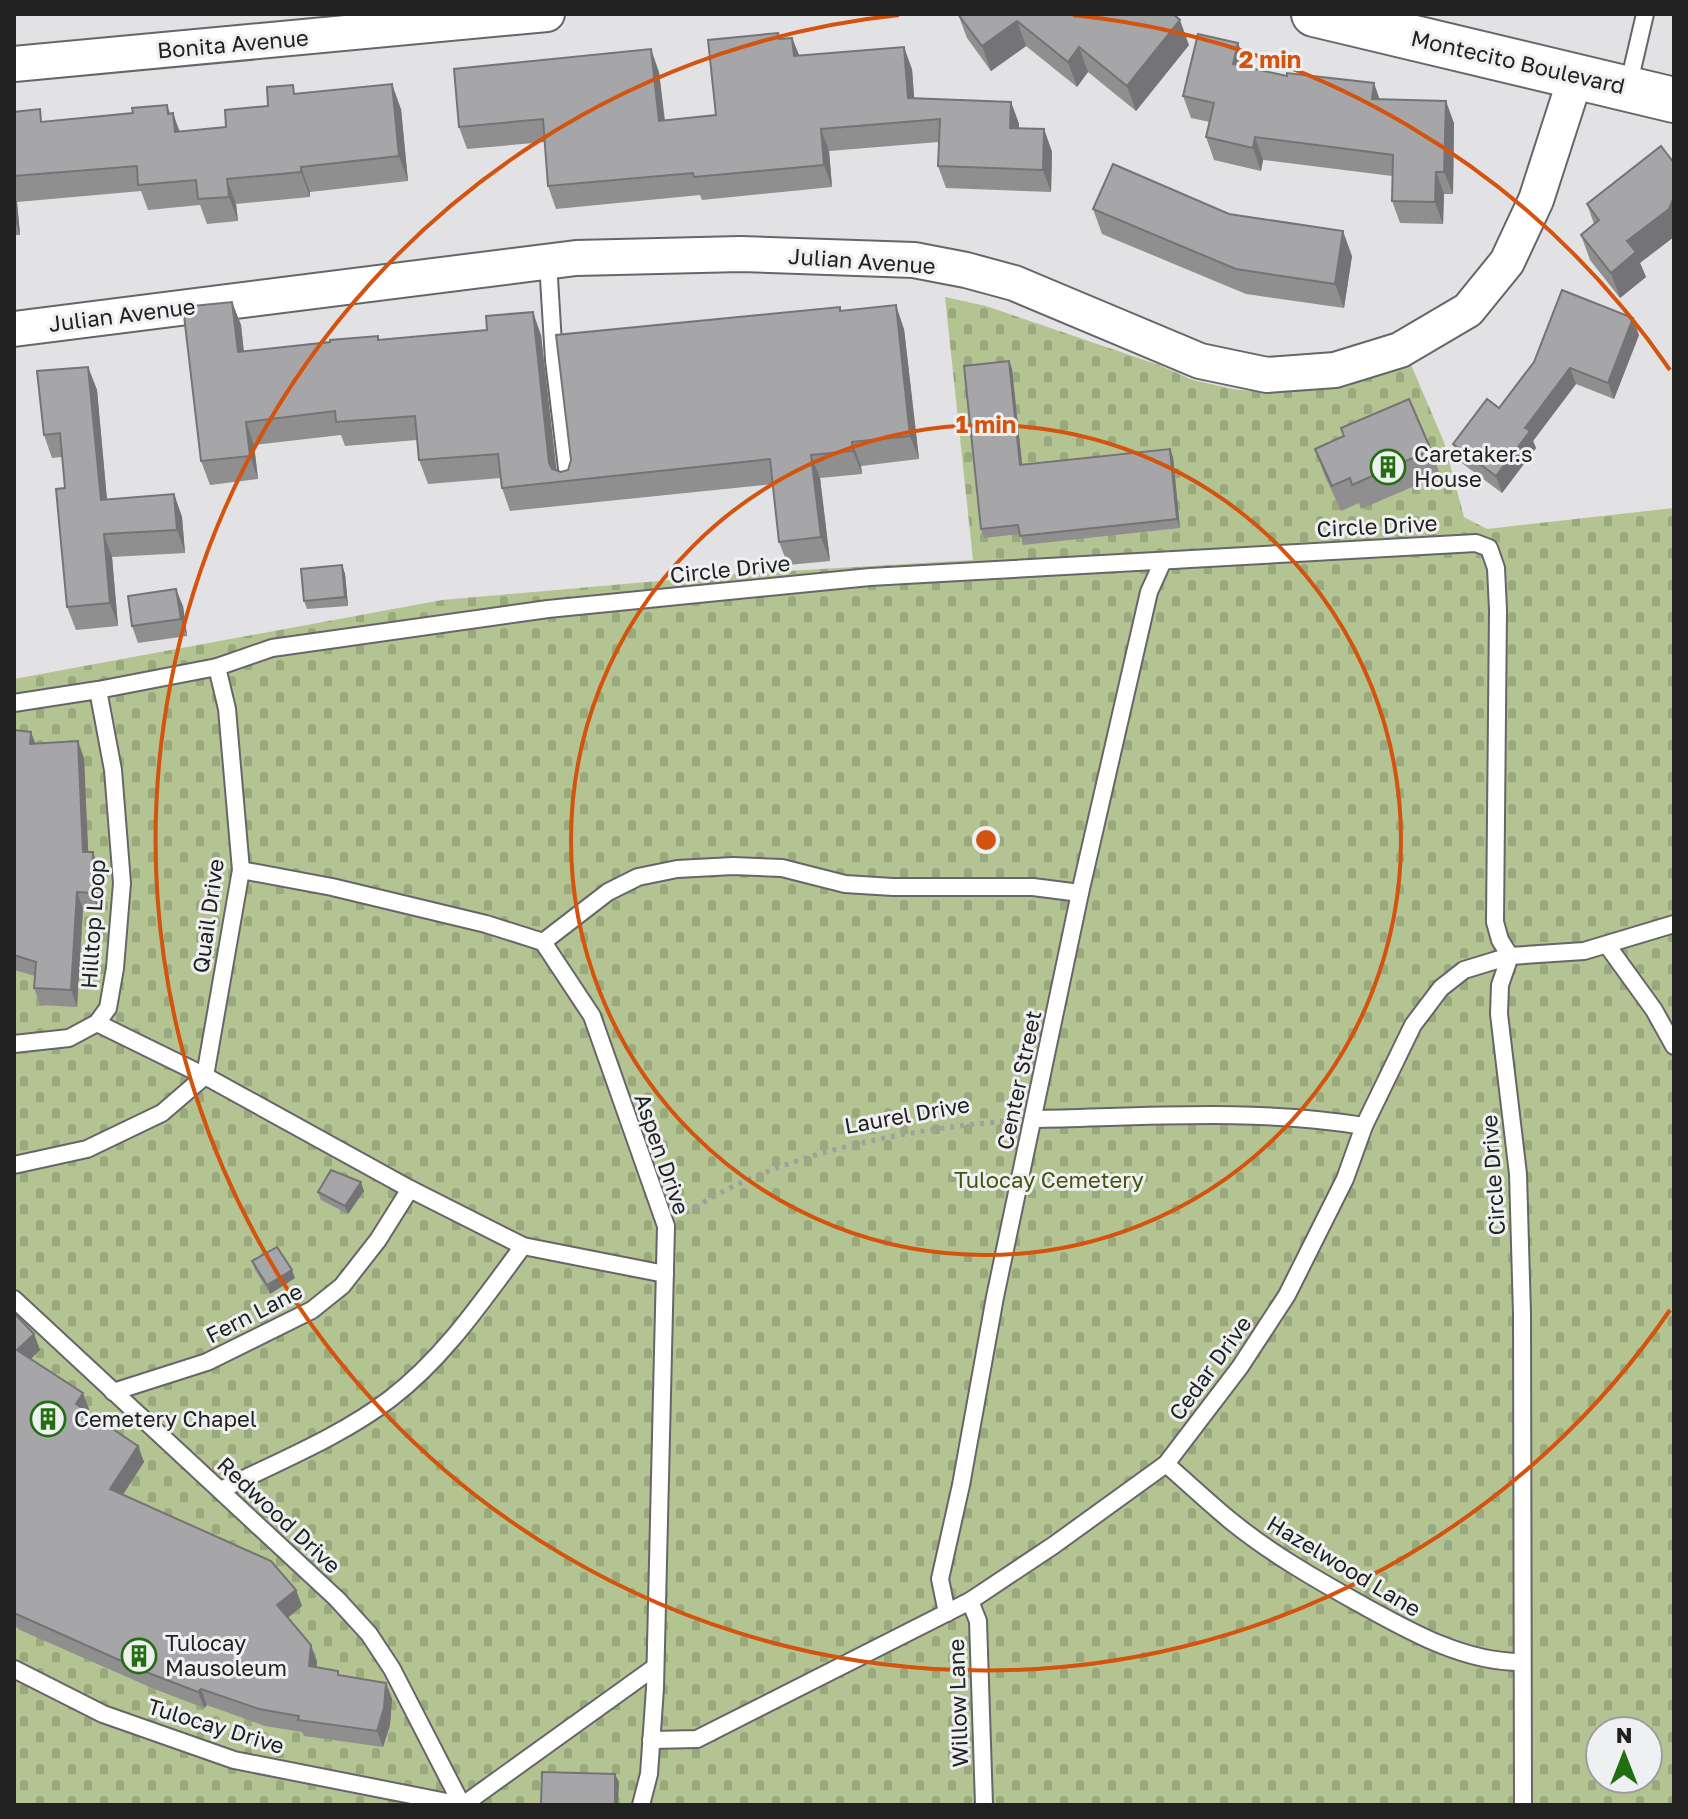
<svg xmlns="http://www.w3.org/2000/svg" width="1688" height="1819" font-family="'Golos Text',sans-serif">
<style>
.cemetery{fill:url(#cemetery-stones);fill-rule:evenodd}
.lines{fill:none;stroke-linecap:round;stroke-linejoin:round}
.lane-casing{stroke:#666668;stroke-width:20}
.street-casing{stroke:#666668;stroke-width:38}
.secondary-casing{stroke:#666668;stroke-width:48}
.path{stroke:#a0a0a2;stroke-width:5;stroke-dasharray:4 6;stroke-linecap:butt}
.lane{stroke:#fff;stroke-width:16}
.street{stroke:#fff;stroke-width:34}
.secondary{stroke:#fff;stroke-width:44}
.wall{fill:#8f8f90}
.shaded-wall{fill:#747476}
.building{fill:#a6a6a8;stroke:#747476;stroke-width:2}
.ring{fill:none;stroke:#d4530e;stroke-width:4}
.labels{text-anchor:middle;stroke-width:6;stroke-linejoin:round;paint-order:stroke}
.street-label{font-size:22px;fill:#212122;stroke:#eff0f2}
.poi-label{font-size:22px;fill:#212122;stroke:#eff0f2;text-anchor:start}
.park-label{font-size:22px;fill:#43550a;stroke:#eff0f2}
.centre{fill:#d4530e;stroke:#eff0f2;stroke-width:4}
.ring-label{font-size:24px;text-anchor:middle;font-weight:bold;fill:#d4530e;stroke:#eff0f2;stroke-width:6;stroke-linejoin:round;paint-order:stroke}
</style>
<defs>
<pattern id="cemetery-stones" width="16" height="16" patternUnits="userSpaceOnUse" patternTransform="scale(2)"><rect width="16" height="16" fill="#b3c492"/><path d="M2 7V4a2 2 0 0 1 4 0v3zM10 15v-3a2 2 0 0 1 4 0v3z" fill="#9aa87e"/></pattern>
</defs>
<rect width="100%" height="100%" fill="#e2e2e5"/>
<path class="cemetery" d="M945,297L986,306L1159,365L1193,380L1233,389L1271,393L1322,387L1409,360L1444,442L1464,517L1487,529L1674,508V1805H14V679L442,600L738,574L973,560ZM1600,1731H1648V1779H1600Z"/>
<g class="lines">
<g class="lane-casing">
<g id="lane">
<path d="M1628,87L1645,14"/>
<path d="M548,262L554,360L569,485"/>
<path d="M14,703L98,690L217,667L272,648L548,609L870,577L1476,543L1489,548L1496,568L1498,610L1495,922L1500,940L1510,956L1500,985L1499,1014L1518,1174L1522,1314L1523,1805"/>
<path d="M241,870L332,887L486,924L543,942L592,1016L666,1226L655,1688L649,1774L641,1805"/>
<path d="M543,942L608,892L638,877L677,869L733,866L782,868L845,884L893,887H1033L1080,893"/>
<path d="M1607,945L1654,1010L1674,1046"/>
<path d="M97,1023L205,1076L410,1189L523,1246L665,1274"/>
<path d="M14,1044L69,1038L97,1023L108,1008L115,968L122,883L113,770L98,690"/>
<path d="M205,1076L241,870L227,709L217,667"/>
<path d="M1033,1119C1143,1117 1256,1108 1364,1126"/>
<path d="M14,1165L87,1149L162,1113L205,1076"/>
<path d="M14,1299L337,1599L369,1634L392,1669L462,1805"/>
<path d="M113,1392L207,1362L312,1310L342,1286L378,1240L410,1189"/>
<path d="M1166,1464C1188,1483 1209,1503 1231,1521C1269,1552 1312,1577 1355,1601C1406,1629 1461,1662 1521,1662"/>
<path d="M221,1490C277,1462 340,1437 390,1399C444,1358 483,1300 523,1246"/>
<path d="M970,1601L978,1621L984,1805"/>
<path d="M947,1613L940,1579L961,1485L995,1297L1080,893L1149,592L1163,561"/>
<path d="M14,1669L103,1714L234,1760L462,1805"/>
<path d="M651,1740L697,1739L970,1601L1054,1545L1166,1464L1240,1367L1287,1295L1345,1179L1364,1126L1413,1025L1441,988L1464,970L1510,956L1584,951L1674,924"/>
<path d="M463,1805L655,1667"/>
</g>
</g>
<g class="street-casing">
<g id="street">
<path d="M14,64L547,14"/>
<path d="M14,329L576,258L741,254L914,260L966,270L1014,283L1200,361L1267,375L1335,370L1400,350L1468,310L1507,262L1536,200L1576,76"/>
</g>
</g>
<g class="secondary-casing">
<path id="secondary" d="M1314,14L1674,100"/>
</g>
<path class="path" d="M686,1213C778,1153 901,1130 1008,1121"/>
<use href="#lane" class="lane"/>
<use href="#street" class="street"/>
<use href="#secondary" class="secondary"/>
</g>
<g class="wall">
<path d="M958,14L1189,45L1136,111L1088,72L1077,87L1026,46L991,71L967,38Z"/>
<path d="M792,38L799,55L912,69L914,99L1011,102L1019,124V128L1044,129L1052,152L1051,192L946,188L938,166L939,142L829,151L832,187L702,200L700,195L556,209L548,186L545,142L467,149L459,127L659,72L665,120L716,115L780,39Z"/>
<path d="M1238,43L1245,67L1379,99L1454,123L1453,194H1444L1443,224L1400,223L1392,201V176L1263,160L1261,171L1214,160L1206,137L1210,122L1191,118L1183,96Z"/>
<path d="M296,94L401,109L408,181L310,192V197L236,204L238,221L207,224L200,205L148,210L141,191L17,202L20,235H14V112L44,122L170,113L180,132L226,127L268,106Z"/>
<path d="M1587,204L1640,263L1646,277L1620,298L1590,260L1581,235L1594,224Z"/>
<path d="M1093,209L1229,214L1352,256L1344,308L1246,294L1102,234Z"/>
<path d="M232,302L241,325L244,352L378,336L379,340L541,335L556,470L561,472L568,470L840,307L841,311L904,329L919,459L861,466L862,474L820,478L830,561L788,565L779,542L773,484L510,511L502,488L501,478L428,484L419,460L417,440L345,446L341,435L254,445L258,479L210,485L201,461Z"/>
<path d="M1639,335L1614,399L1576,384L1533,441L1536,448L1502,493L1459,461L1453,444L1499,408L1534,362Z"/>
<path d="M1009,361L1012,369L1022,464L1173,457L1180,528L1023,545L1020,534L984,538L981,529Z"/>
<path d="M88,367L97,390L107,499L174,494L182,517L185,553L112,557L118,626L76,630L67,607L65,488L62,457L52,458L44,435Z"/>
<path d="M1315,449L1431,450L1440,475L1361,509L1359,503L1341,511L1324,474Z"/>
<path d="M342,565L345,574L348,606L307,609L304,601Z"/>
<path d="M183,606L187,636L138,643L132,626Z"/>
<path d="M14,730L36,744L84,758L88,852L99,869L98,910L83,909L77,1007L40,1005L34,988L35,976L14,970Z"/>
<path d="M364,1191L348,1214L321,1200L318,1192Z"/>
<path d="M252,1261L295,1278L270,1294L255,1270Z"/>
<path d="M14,1313L34,1334L40,1350L31,1359L89,1409L87,1412L138,1446L144,1462L123,1495L296,1590L302,1606L288,1618L311,1645L317,1662L316,1668L338,1671L339,1675L386,1683L392,1699L390,1725L383,1747L304,1736L302,1732L265,1726L207,1705L204,1708L152,1688L20,1630L14,1625Z"/>
</g>
<g class="shaded-wall">
<path d="M1180,20L1189,45L1136,111L1127,86Z"/>
<path d="M1017,21L1026,46L991,71L982,46Z"/>
<path d="M792,38L801,60L794,56Z"/>
<path d="M1238,43L1246,65L1241,86L1233,64Z"/>
<path d="M904,47L912,69L916,121L908,98Z"/>
<path d="M1079,47L1088,72L1077,87L1068,62Z"/>
<path d="M651,49L659,72L667,143L659,121Z"/>
<path d="M1374,83L1382,106L1372,99Z"/>
<path d="M392,84L401,109L408,181L399,156Z"/>
<path d="M1446,101L1454,123L1453,194L1444,172Z"/>
<path d="M1011,102L1019,124L1018,150L1010,128Z"/>
<path d="M167,105L174,124L173,113L182,138L184,157L168,114Z"/>
<path d="M821,129L829,151L832,187L824,165Z"/>
<path d="M1044,129L1052,152L1051,192L1043,170Z"/>
<path d="M1255,137L1263,160L1261,171L1253,148Z"/>
<path d="M301,167L310,192V197L301,172Z"/>
<path d="M1436,172L1444,194L1443,224L1435,202Z"/>
<path d="M227,179L236,204L238,221L229,197Z"/>
<path d="M14,194L17,202L20,235L14,218Z"/>
<path d="M1674,197V237L1640,263L1646,277L1620,298L1611,273L1627,241Z"/>
<path d="M1343,231L1352,256L1344,308L1335,284Z"/>
<path d="M232,302L241,325L246,376L238,352Z"/>
<path d="M896,305L904,329L919,459L910,436Z"/>
<path d="M533,312L541,335L558,482L549,463Z"/>
<path d="M1633,318L1639,335L1614,399L1608,383Z"/>
<path d="M1009,361L1012,369L1023,473L1020,465Z"/>
<path d="M88,367L97,390L109,523L101,500Z"/>
<path d="M1570,368L1576,384L1533,441L1536,448L1502,493L1496,476L1525,428Z"/>
<path d="M246,422L254,445L258,479L250,456Z"/>
<path d="M852,442L861,466L862,474L853,451Z"/>
<path d="M1170,449L1173,457L1180,528L1177,519Z"/>
<path d="M811,455L820,478L830,561L821,537Z"/>
<path d="M174,494L182,517L185,553L177,530Z"/>
<path d="M104,534L112,557L118,626L110,603Z"/>
<path d="M342,565L345,574L348,606L345,597Z"/>
<path d="M176,589L183,606L187,636L181,619Z"/>
<path d="M31,732L37,748L30,744Z"/>
<path d="M78,741L84,758L89,869L83,852Z"/>
<path d="M93,852L99,869L98,910L92,893Z"/>
<path d="M77,892L83,909L77,1007L71,990Z"/>
<path d="M361,1182L364,1191L348,1214L345,1206Z"/>
<path d="M292,1270L295,1278L270,1294L267,1285Z"/>
<path d="M34,1334L40,1350L23,1366L17,1350Z"/>
<path d="M83,1393L89,1409L82,1420L76,1404Z"/>
<path d="M138,1446L144,1462L116,1505L110,1489Z"/>
<path d="M296,1590L302,1606L283,1621L277,1605Z"/>
<path d="M311,1645L317,1662L315,1682L309,1666Z"/>
<path d="M386,1683L392,1699L390,1725L383,1747L377,1731Z"/>
<path d="M201,1689L207,1705L204,1708L198,1692Z"/>
<path d="M615,1774L619,1782L618,1805H615Z"/>
</g>
<g class="building">
<path d="M958,14H1125L1126,15L1127,14H1173L1180,20L1127,86L1079,47L1068,62L1017,21L982,46Z"/>
<path d="M778,33L779,39L792,38L794,56L904,47L908,98L1011,102L1010,128L1044,129L1043,170L938,166L940,119L821,129L824,165L694,177L693,173L548,186L543,119L459,127L454,69L651,49L659,121L716,115L708,40Z"/>
<path d="M1198,34L1238,43L1233,64L1287,76V73L1374,83L1372,99L1446,101L1444,172H1436L1435,202L1392,201L1393,155L1255,137L1253,148L1206,137L1214,103L1183,96Z"/>
<path d="M392,84L399,156L301,167V172L227,179L229,197L198,199L196,180L138,185L137,166L14,176V112L40,109L41,122L133,113L132,108L167,105L168,114L173,113L175,132L226,127L225,110L268,106L267,87L293,85L294,94Z"/>
<path d="M1661,146L1674,163V197L1669,209L1627,241L1636,252L1611,273L1581,235L1599,220L1587,204Z"/>
<path d="M1113,164L1229,214L1343,231L1335,284L1236,269L1093,209Z"/>
<path d="M1562,290L1633,318L1608,383L1570,368L1525,428L1530,431L1496,476L1453,444L1487,399L1499,408L1534,362Z"/>
<path d="M232,302L238,352L330,342V340L378,336V340L487,330L486,316L533,312L549,463L552,469L561,472L568,470L571,460L556,335L840,307V311L896,305L910,436L852,442L853,451L811,455L821,537L779,542L770,459L502,488L498,454L419,460L415,416L336,422L335,411L246,422L250,456L201,461L183,307Z"/>
<path d="M1009,361L1020,465L1170,449L1177,519L1020,536L1018,525L981,529L964,366Z"/>
<path d="M88,367L101,500L174,494L177,530L104,534L110,603L67,607L56,489L65,488L60,433L44,435L37,371Z"/>
<path d="M1409,399L1431,450L1352,485L1350,478L1332,486L1315,449L1344,436L1341,428Z"/>
<path d="M342,565L345,597L304,601L301,569Z"/>
<path d="M176,589L181,619L132,626L128,596Z"/>
<path d="M14,730L31,732L30,744L78,741L83,852H93L92,893L77,892L71,990L34,988L36,962L14,955Z"/>
<path d="M331,1170L361,1182L345,1206L318,1192Z"/>
<path d="M277,1247L292,1270L267,1285L252,1261Z"/>
<path d="M14,1313L34,1334L17,1350L83,1393L76,1404L138,1446L110,1489L271,1561L296,1590L277,1605L311,1645L309,1666L338,1671V1675L386,1683L384,1708L377,1731L298,1720L299,1716L259,1709L201,1689L198,1692L146,1672L14,1613Z"/>
<path d="M542,1772L615,1774V1805H541Z"/>
</g>
<g class="ring">
<circle cx="986" cy="840" r="415"/>
<path d="M1670 1310A830 830 0 1 1 899 15M1073 15A830 830 0 0 1 1670 370"/>
</g>
<defs>
<g id="building-ring" transform="scale(1.8)"><circle r="9.5" fill="#eff0f2" stroke="#236e11" stroke-width="1.5"/><path d="M-4-6H4V6H1V3H-1V6H-4ZM-2.5-4.3h1.7v1.8h-1.7ZM.8-4.3h1.7v1.8H.8ZM-2.5-1h1.7V.8h-1.7ZM.8-1h1.7V.8H.8Z" fill="#236e11"/></g>
</defs>
<g fill-rule="evenodd">
<use href="#building-ring" x="1388" y="467"/>
<use href="#building-ring" x="48" y="1419"/>
<use href="#building-ring" x="139" y="1656"/>
</g>
<g class="labels">
<g class="street-label">
<text transform="translate(233 44) rotate(-5)" y="8">Bonita Avenue</text>
<text transform="translate(1518 62) rotate(13)" y="8">Montecito Boulevard</text>
<text transform="translate(862 261) rotate(4)" y="8">Julian Avenue</text>
<text transform="translate(122 315) rotate(-7)" y="8">Julian Avenue</text>
<text transform="translate(1377 526) rotate(-3)" y="8">Circle Drive</text>
<text transform="translate(730 569) rotate(-6)" y="8">Circle Drive</text>
<text transform="translate(208 916) rotate(-82)" y="8">Quail Drive</text>
<text transform="translate(93 924) rotate(-86)" y="8">Hilltop Loop</text>
<text transform="translate(1019 1080) rotate(-78)" y="8">Center Street</text>
<text transform="translate(907 1115) rotate(-10)" y="8">Laurel Drive</text>
<text transform="translate(662 1154) rotate(71)" y="8">Aspen Drive</text>
<text transform="translate(1493 1175) rotate(-94)" y="8">Circle Drive</text>
<text transform="translate(254 1313) rotate(-27)" y="8">Fern Lane</text>
<text transform="translate(1210 1368) rotate(-54)" y="8">Cedar Drive</text>
<text transform="translate(279 1515) rotate(43)" y="8">Redwood Drive</text>
<text transform="translate(1344 1566) rotate(31)" y="8">Hazelwood Lane</text>
<text transform="translate(958 1703) rotate(-92)" y="8">Willow Lane</text>
<text transform="translate(216 1726) rotate(17)" y="8">Tulocay Drive</text>
</g>
<g class="poi-label">
<text x="1414" y="462">Caretaker.s<tspan x="1414" dy="25">House</tspan></text>
<text x="74" y="1427">Cemetery Chapel</text>
<text x="165" y="1651">Tulocay<tspan x="165" dy="25">Mausoleum</tspan></text>
</g>
<g class="park-label">
<text x="1049" y="1188">Tulocay Cemetery</text>
</g>
</g>
<circle cx="986" cy="840" r="12" class="centre"/>
<g class="ring-label">
<text x="1270" y="68">2 min</text>
<text x="986" y="433">1 min</text>
</g>
<rect width="1688" height="1819" fill="none" stroke="#212122" stroke-width="32"/>
<g transform="translate(1624 1755)"><circle r="38" fill="#eff0f2" stroke="#9d9d9f" stroke-width="2"/>
<path d="M0-6L14 30L0 20L-14 30Z" fill="#236e11"/>
<text y="-12" font-size="22" font-weight="bold" text-anchor="middle" fill="#212122">N</text>
</g>
</svg>
